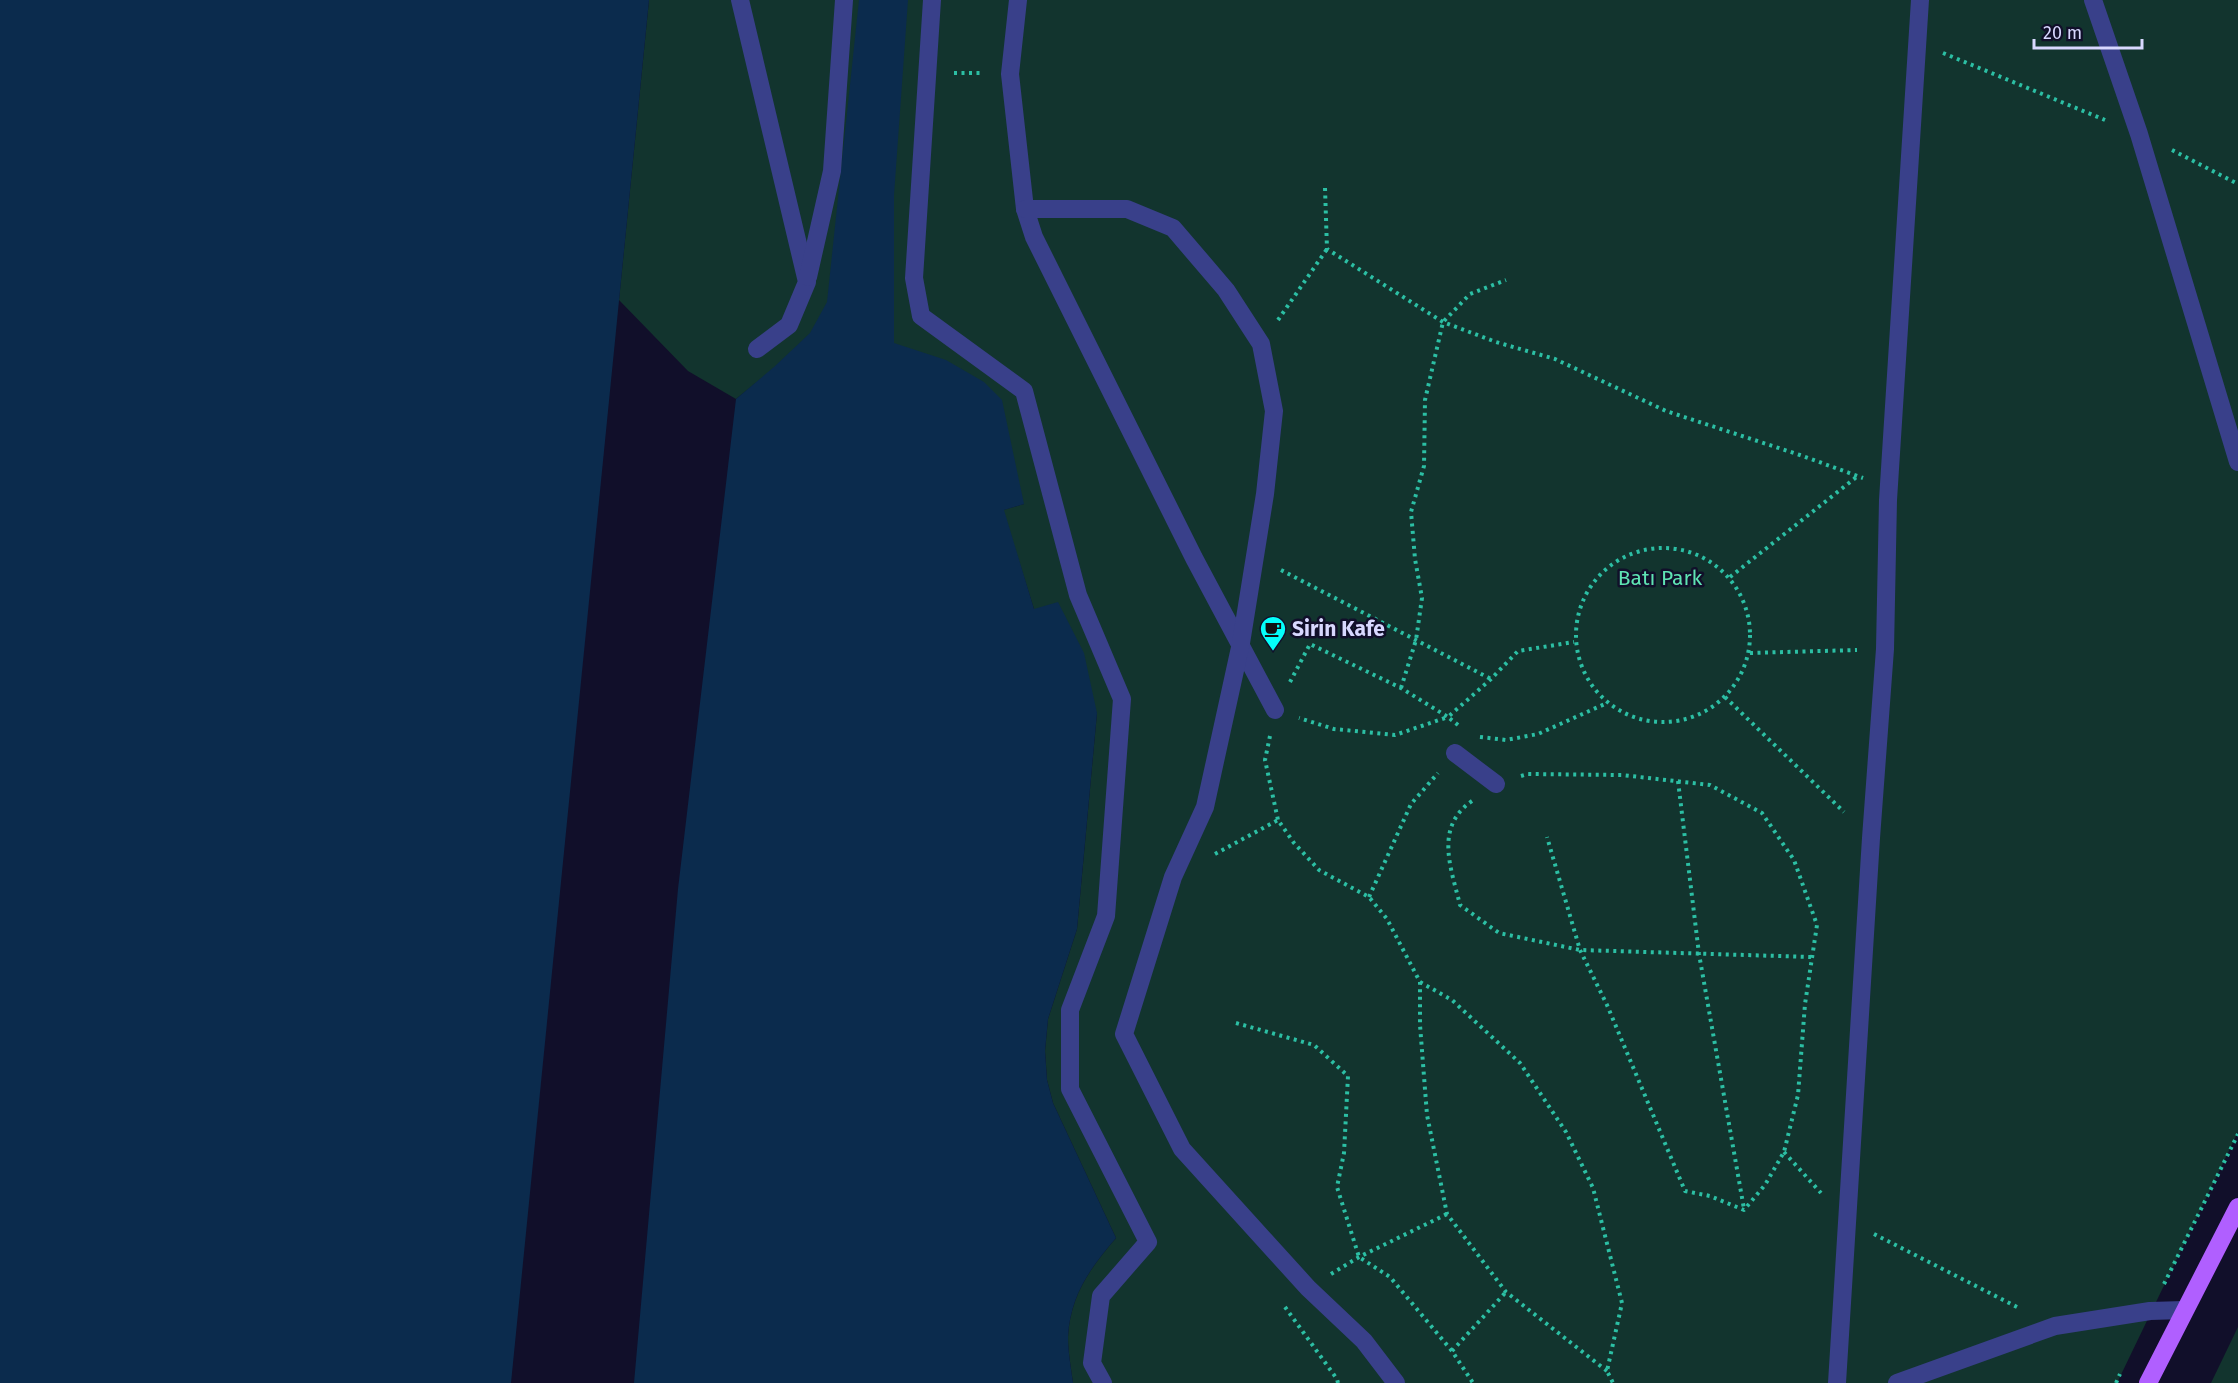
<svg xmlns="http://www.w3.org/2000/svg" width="2238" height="1383" font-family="'Fira Sans',sans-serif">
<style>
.green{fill:#12342e}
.water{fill:#0b2b4d}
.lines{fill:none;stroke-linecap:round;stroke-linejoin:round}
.path{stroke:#2cbfa4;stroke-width:4;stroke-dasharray:3 4.5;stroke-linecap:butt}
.minor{stroke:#39408a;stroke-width:18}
.major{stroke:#b05fff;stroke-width:18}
.labels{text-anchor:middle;stroke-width:5;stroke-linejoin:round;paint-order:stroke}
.park-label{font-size:21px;fill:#5fe4b3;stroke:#110f2a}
.poi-label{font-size:21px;font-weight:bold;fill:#d8d8ff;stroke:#110f2a;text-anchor:start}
</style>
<rect width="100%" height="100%" fill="#110f2a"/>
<g class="green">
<path d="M649,0H2238V1132L2117,1383H1073C1071,1368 1068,1352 1068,1337C1070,1296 1090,1268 1116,1238L1053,1103L1047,1080L1045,1051L1048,1019L1077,929L1097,713L1034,609L1003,510L1024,504L811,333L774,368L736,399L688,371L619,300Z"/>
<path d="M2238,1327V1383H2211Z"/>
</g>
<g class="water">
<path d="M0,0H649L511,1383H0Z"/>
<path d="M859,0H908L894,195V343L946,360L984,382L1002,400L1024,504L1004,510L1034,609L1058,602L1084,653L1097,713L1077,929L1048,1019L1045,1051L1047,1080L1053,1103L1116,1238C1090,1268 1070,1296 1068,1337C1068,1352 1071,1368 1073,1383H634L678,889L736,399L774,367L810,333L827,302Z"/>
</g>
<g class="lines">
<g class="path">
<path d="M1943,53L2105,120"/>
<path d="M954,73H983"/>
<path d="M2172,150L2238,184"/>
<path d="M1325,188L1327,249L1443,322L1496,342L1555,359L1666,411L1800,455L1863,478"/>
<path d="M1278,320L1327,249"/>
<circle cx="1663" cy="635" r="87"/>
<path d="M1281,570L1491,679"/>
<path d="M1730,577L1859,475"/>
<path d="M1750,653L1857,650"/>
<path d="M1290,682L1310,644L1401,688L1448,717L1395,735L1334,729L1299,718"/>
<path d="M1401,688L1416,640L1422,598L1415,559L1411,512L1424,466L1425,400L1443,322L1470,294L1506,280"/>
<path d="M1725,697L1844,812"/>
<path d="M1458,725L1448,717L1491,679L1518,651L1574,642"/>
<path d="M1270,736L1265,760L1278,820"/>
<path d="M1480,737L1506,740L1538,734L1607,703"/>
<path d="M1521,776L1528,774L1622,775L1710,785L1762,813L1794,860L1817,925L1805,1004L1798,1095L1784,1152L1765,1185L1744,1210L1710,1196L1685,1191L1607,1005L1580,950L1547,837"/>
<path d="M1678,781L1699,954L1744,1209"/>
<path d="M1472,801C1434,827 1451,868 1460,905L1499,933L1580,950L1811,957"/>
<path d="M1215,854L1278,820L1294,843L1319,870L1369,897L1387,919L1420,982V1025L1427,1115L1447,1214L1506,1292L1607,1371"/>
<path d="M1369,897L1411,804L1438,773"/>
<path d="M1420,982L1452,1000L1520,1063L1566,1132L1593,1188L1622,1303L1607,1371L1613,1383"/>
<path d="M1236,1023L1314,1045L1348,1076L1344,1153L1337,1187L1359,1257L1390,1277L1452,1351L1473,1383"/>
<path d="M1784,1152L1821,1193"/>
<path d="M1874,1234L2019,1308"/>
<path d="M1331,1274L1359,1257L1447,1214"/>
<path d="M2164,1284L2238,1134"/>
<path d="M1285,1307L1337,1379L1338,1383"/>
<path d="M1452,1351L1506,1292"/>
<path d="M2116,1383L2120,1374"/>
</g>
<g class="minor">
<path d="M740,0L807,282L789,325L757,349"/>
<path d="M932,0L914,278L921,316L1024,391L1078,595L1122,699L1106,916L1070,1010V1089L1148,1242L1101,1296L1092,1363L1103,1383"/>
<path d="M1018,0L1010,74L1025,209L1034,237L1194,558L1275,710"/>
<path d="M2093,0L2139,134L2238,462"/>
<path d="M1025,209H1127L1173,228L1226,290L1261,344L1274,411L1265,494L1241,643L1205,807L1173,877L1124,1034L1182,1149L1308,1288L1364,1341L1396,1383"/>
<path d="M808,277L832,171L844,0"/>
<path d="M1455,753L1496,784"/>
<path d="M1837,1383L1871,838L1885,649L1888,500L1920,0"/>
<path d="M1897,1383L2055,1326L2150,1311L2184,1310"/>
</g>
<path class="major" d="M2148,1383L2238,1207"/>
</g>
<defs>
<g id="cafe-pin" transform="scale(1.35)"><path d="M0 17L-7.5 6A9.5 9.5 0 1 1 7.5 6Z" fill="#04fffa" stroke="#110f2a"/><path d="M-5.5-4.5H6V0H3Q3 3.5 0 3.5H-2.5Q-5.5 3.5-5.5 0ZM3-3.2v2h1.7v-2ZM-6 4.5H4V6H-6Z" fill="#111"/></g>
</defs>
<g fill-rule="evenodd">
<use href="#cafe-pin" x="1273" y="629"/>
</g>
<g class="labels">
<g class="park-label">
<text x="1660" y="585">Batı Park</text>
</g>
<g class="poi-label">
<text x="1292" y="636">Sirin Kafe</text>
</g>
</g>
<path d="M2034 39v9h108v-9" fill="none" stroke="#d8d8ff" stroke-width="3"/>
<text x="2043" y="39" font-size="18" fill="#d8d8ff" stroke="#110f2a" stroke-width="4.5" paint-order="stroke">20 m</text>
</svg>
